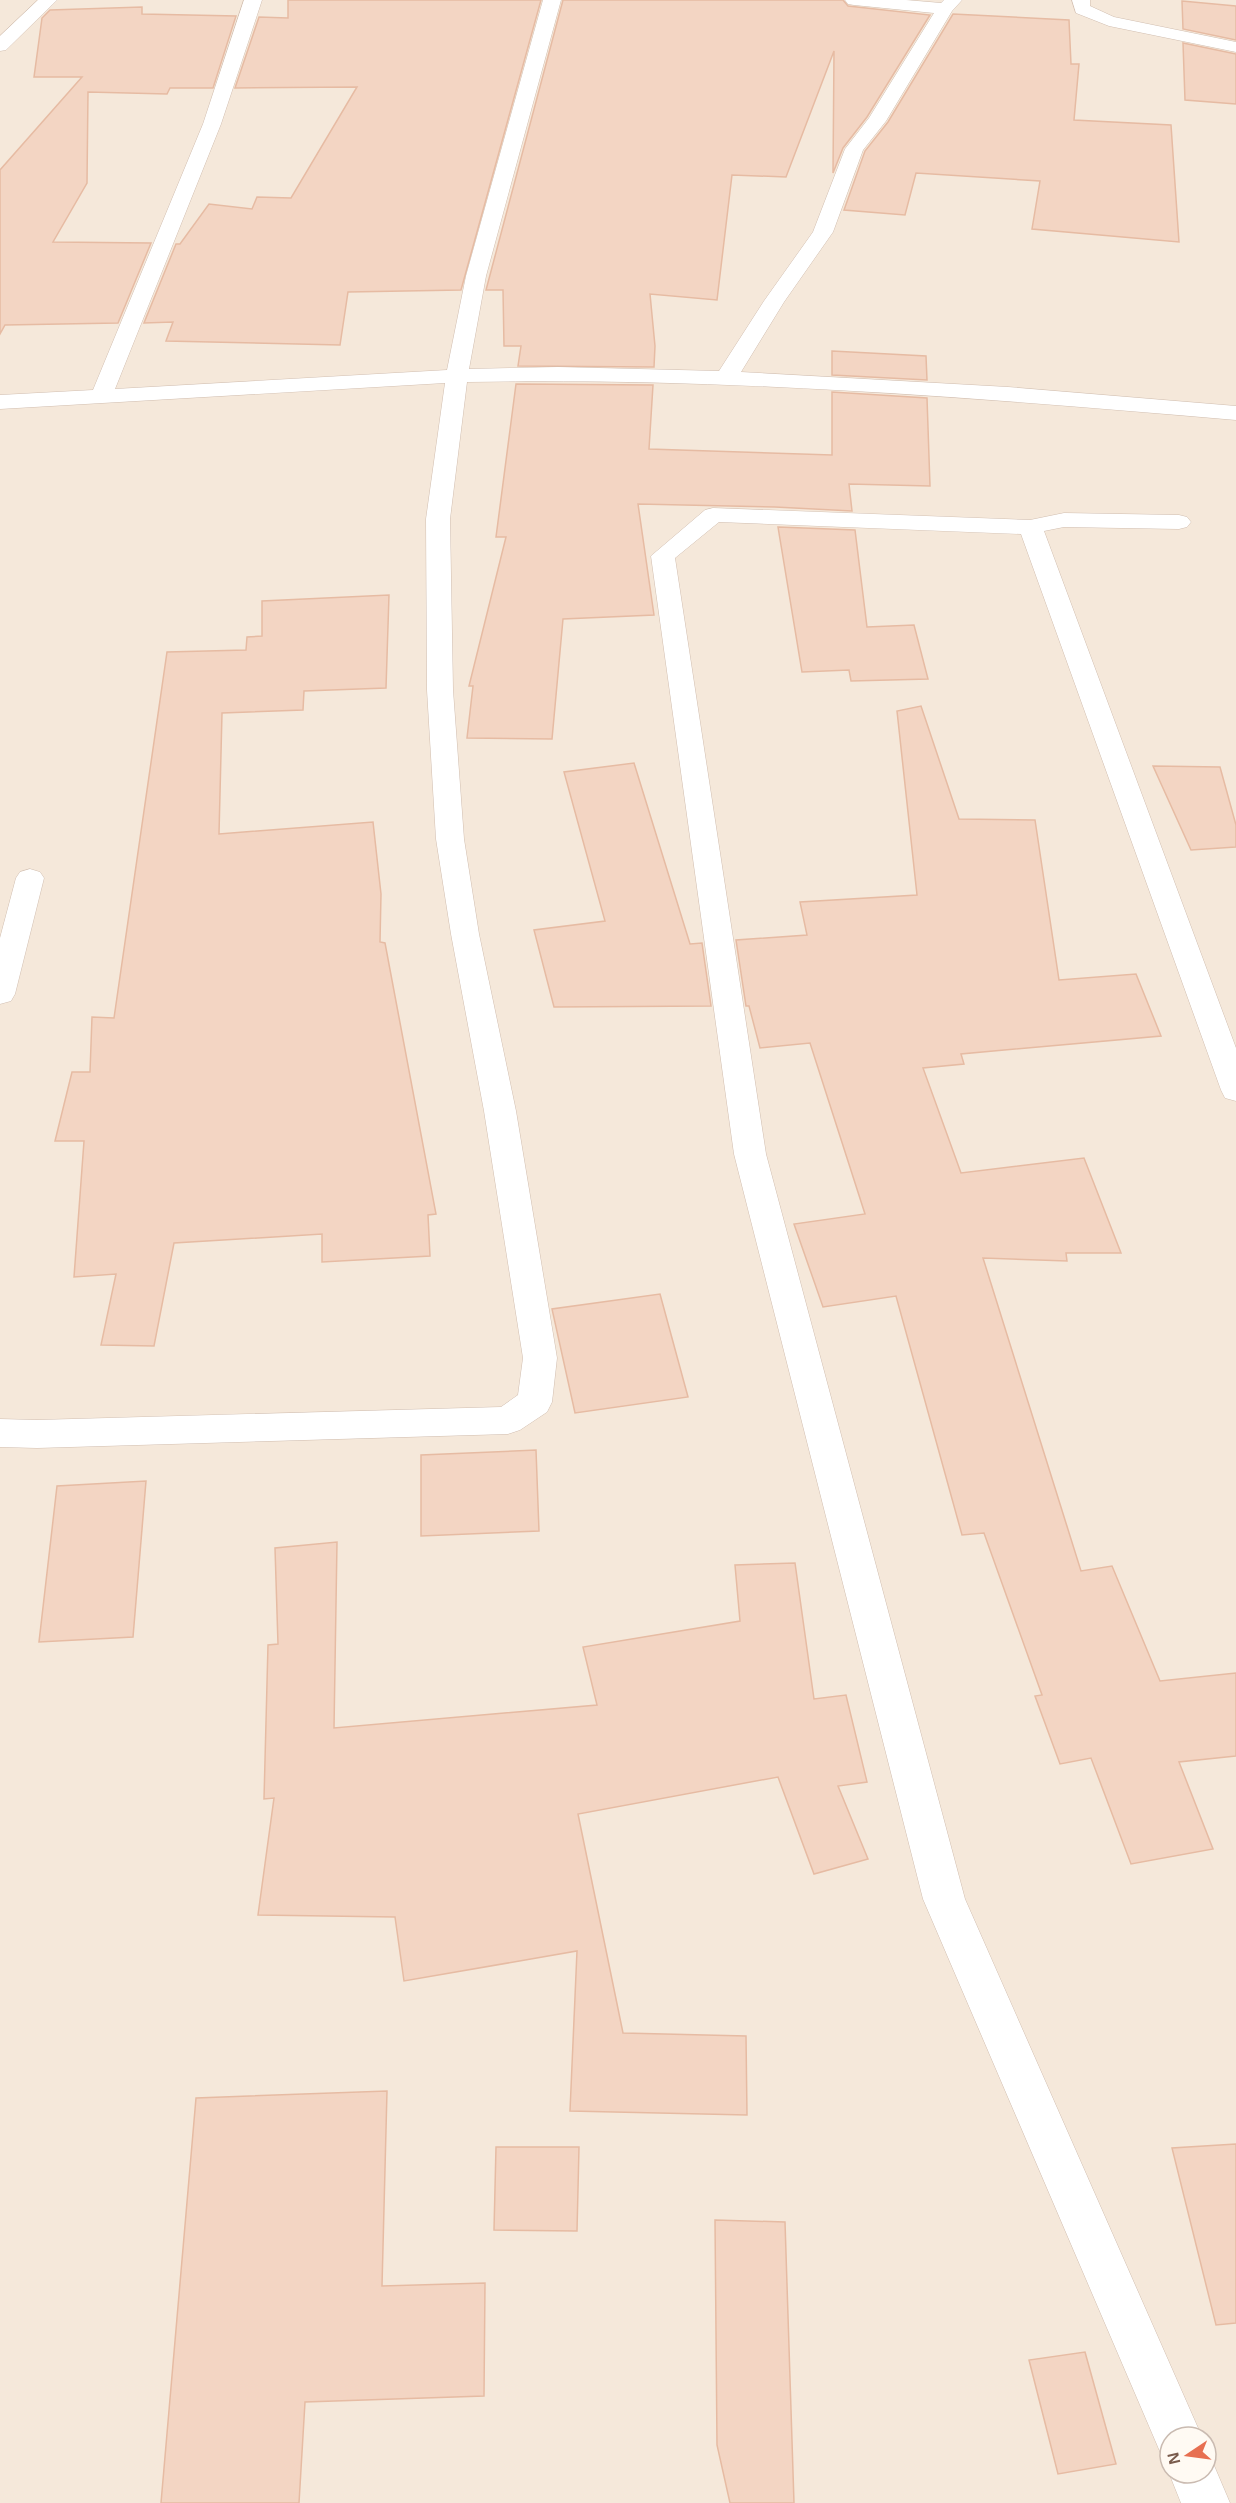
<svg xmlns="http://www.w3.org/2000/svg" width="1236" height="2503" font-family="Arial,sans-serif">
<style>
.residential{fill:#f5e8da;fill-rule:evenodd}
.building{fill:#f3d5c3;stroke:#e6bba3;stroke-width:1.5}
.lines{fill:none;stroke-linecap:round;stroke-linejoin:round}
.minor-casing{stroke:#d1beb0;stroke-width:1}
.minor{fill:#fff;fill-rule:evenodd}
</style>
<rect width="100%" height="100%" fill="#fdf6ec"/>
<path class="residential" d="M0,0H1236V2503H0ZM1170,2437H1206V2473H1170Z"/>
<g class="building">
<path d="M288,0H541L461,290L348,292L340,345L166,341L173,322L144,323L176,244H180L209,204L252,209L257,197L291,198L357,87L235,88L259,17L288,18Z"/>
<path d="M563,0H843L848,6L930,15L867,117L843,148L833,173L834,51L786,177L732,175L717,300L650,294L655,346L654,367L518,366L521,346H504L503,290H486Z"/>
<path d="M1182,1L1236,6V40L1183,29Z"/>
<path d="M142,7V14L236,16L213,88H170L167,94L88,92L87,183L53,242L151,243L118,323L5,325L0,334V170L82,77H34L42,18L50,10Z"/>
<path d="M953,14L1069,20L1071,64H1079L1074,120L1171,125L1179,242L1032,229L1040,181L916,173L905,215L844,210L865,151L888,122Z"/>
<path d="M1183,43L1236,54V104L1185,100Z"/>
<path d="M832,351L926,356L927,380L832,375Z"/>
<path d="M516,384L653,385L649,449L832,455V392L927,398L930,486L849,484L852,511L775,507L638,504L654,615L563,619L552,739L467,738L473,686H469L506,537H496Z"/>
<path d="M778,527L855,530L867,627L914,625L928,679L851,681L849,670L802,672Z"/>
<path d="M389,595L386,688L304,691L303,710L222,713L219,834L373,822L381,894L380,942L385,943L436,1214L428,1215L430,1256L322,1262V1234L174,1243L154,1346L101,1345L116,1274L74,1277L84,1141H55L72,1072H90L92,1017L114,1018L167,652L246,650L247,637L262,636V601Z"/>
<path d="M921,706L959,819L1035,820L1059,980L1136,974L1161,1036L961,1054L964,1064L923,1068L961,1173L1084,1158L1121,1253H1066L1067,1261L983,1258L1081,1571L1112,1566L1160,1681L1236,1673V1756L1179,1762L1213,1849L1131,1864L1091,1758L1060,1764L1035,1696L1042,1695L984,1533L962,1535L896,1296L823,1307L794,1224L865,1214L810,1043L760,1048L749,1006H746L736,940L807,935L800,902L917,895L897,711Z"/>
<path d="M634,763L690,944L702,943L711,1006L554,1007L534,930L605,921L564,772Z"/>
<path d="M1153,766L1220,767L1236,825V847L1191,850Z"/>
<path d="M660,1294L688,1397L575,1413L552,1309Z"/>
<path d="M536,1450L539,1531L421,1536V1455Z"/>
<path d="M146,1481L133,1637L39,1642L57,1486Z"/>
<path d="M337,1542L334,1728L597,1705L583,1647L740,1621L735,1565L795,1563L814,1699L846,1695L867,1782L838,1786L868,1859L814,1874L778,1777L578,1814L623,2033L746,2036L747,2115L570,2111L577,1951L404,1981L395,1917L258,1915L274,1798L264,1799L268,1645L278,1644L275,1548Z"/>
<path d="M387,2091L382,2286L485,2283L484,2396L305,2402L299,2503H161L196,2098Z"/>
<path d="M1236,2144V2323L1216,2325L1172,2148Z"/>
<path d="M496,2147H579L577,2231L494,2230Z"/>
<path d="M715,2220L785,2222L794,2503H730L717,2445Z"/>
<path d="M1085,2352L1116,2464L1058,2474L1029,2360Z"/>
</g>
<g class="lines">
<g class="minor-casing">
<g id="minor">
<path d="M38,0H57L6,50L0,51V36Z"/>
<path d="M244,0H262L221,124L115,389L447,370L466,276L543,0H561L486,276L469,369L558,367L719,371L764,301L813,232L845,149L869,118L934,13L854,5L848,4L845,0H906L941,3L944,0H962L952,11L886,121L863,150L833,232L784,302L741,372L1008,387L1236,406V420C980,398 724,377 467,382L450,519L453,690L464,839L479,934L516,1111L557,1358L552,1402L547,1412L520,1430L508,1434L37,1448L0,1447V1419L37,1420L501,1407L518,1395L523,1358L484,1111L451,934L436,839L427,690L426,519L445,383L0,409V395L93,390L203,124Z"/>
<path d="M1072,0H1090V6L1114,17L1236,42V52L1109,26L1076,13Z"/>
<path d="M713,508L1030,520L1064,513L1179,515L1187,517L1191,522L1187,527L1179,529L1064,527L1044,531L1236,1048V1101L1225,1098L1221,1090L1021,534L719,522L675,558L766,1154L965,1899L1202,2437H1170V2458L1161,2454L923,1899L734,1154L651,556L705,510Z"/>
<path d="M30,869L40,872L44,878L15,994L11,1001L0,1004V938L16,878L20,872Z"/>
<path d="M1206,2454L1210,2456L1230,2503H1181L1169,2473L1170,2470V2473H1206Z"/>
</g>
</g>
<use href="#minor" class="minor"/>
</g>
<g transform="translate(1188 2455) rotate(257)"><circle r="28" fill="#fffaf3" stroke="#cabbb1" stroke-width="1.5"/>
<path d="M0-4.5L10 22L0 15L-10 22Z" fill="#e76f51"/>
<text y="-9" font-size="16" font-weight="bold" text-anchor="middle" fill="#7a5c4d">N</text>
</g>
</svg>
